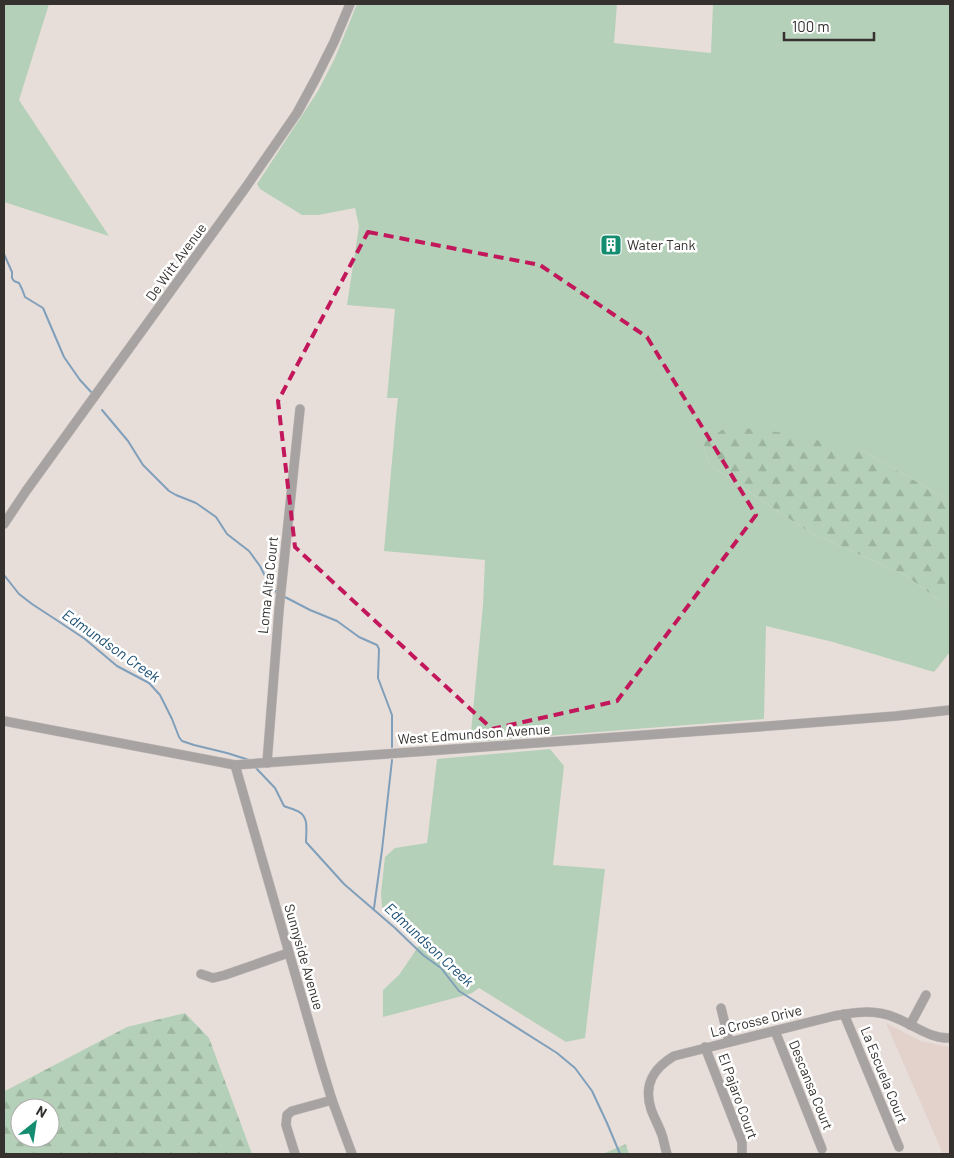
<svg xmlns="http://www.w3.org/2000/svg" width="954" height="1158" font-family="Barlow,sans-serif">
<style>
.built{fill:#e3d2cb}
.grass{fill:#b5d0b8}
.forest{fill:url(#forest-firs);fill-rule:evenodd}
.park{fill:url(#park-tufts)}
.lines{fill:none;stroke-linecap:round;stroke-linejoin:round}
.stream{stroke:#809fba;stroke-width:2}
.minor-casing{stroke:#c3bbb8;stroke-width:10}
.minor{stroke:#a7a3a2;stroke-width:9}
.marked{fill:none;stroke:#c2185b;stroke-width:4;stroke-dasharray:10 6;stroke-linejoin:round}
.labels{text-anchor:middle;stroke-width:5;stroke-linejoin:round;paint-order:stroke}
.poi-label{font-size:14px;fill:#34312f;stroke:#fff;text-anchor:start}
.street-label{font-size:14px;fill:#34312f;stroke:#fff}
.water-label{font-size:15px;font-style:italic;fill:#1a4d72;stroke:#fff}
</style>
<defs>
<pattern id="forest-firs" width="22" height="20" patternUnits="userSpaceOnUse" patternTransform="scale(1.25)"><rect width="22" height="20" fill="#b5d0b8"/><path d="M5 1l3.5 6h-7zM16 11l3.5 6h-7z" fill="#9cb39e"/></pattern>
<pattern id="park-tufts" width="24" height="20" patternUnits="userSpaceOnUse" patternTransform="scale(1.25)"><rect width="24" height="20" fill="#b5d0b8"/><path d="M3 7l-1-3M5 7V3M7 7l1-3M15 17l-1-3M17 17v-4M19 17l1-3" fill="none" stroke="#9cb39e"/></pattern>
</defs>
<rect width="100%" height="100%" fill="#e7deda"/>
<path class="built" d="M886,1023L921,1041L944,1046L950,1047V1154H943Z"/>
<g class="grass">
<path d="M4,4H49L19,100L109,236L4,202Z"/>
<path d="M357,4H617L614,43L711,53L713,4H950V501L867,453L703,443L709,465L809,532L905,575L950,608V652L934,672L833,642L766,626L764,719L471,742V732L483,605L485,560L384,551L396,416L398,398H387L395,309L347,305L359,226L355,208L318,215H302L260,189L257,184L318,91L335,58Z"/>
<path d="M550,749L564,766L553,865L605,869L585,1038L566,1042L479,988L472,993L466,995L383,1017V990L399,975L422,941L382,907L381,893L385,857L395,848L427,843L437,759Z"/>
</g>
<g class="forest">
<path d="M728,426L793,434L867,453L950,501V608L905,575L809,532L709,465L703,443Z"/>
<path d="M185,1013L209,1038L252,1154H4L5,1091L127,1027ZM20,1108H50V1138H20Z"/>
</g>
<path class="park" d="M626,1144L629,1154H605V1153Z"/>
<g class="lines">
<g class="stream">
<path d="M4,254L12,272V278L14,281L19,283L22,289L25,297L43,308L64,357L80,380L92,393"/>
<path d="M102,410L128,441L143,465L169,491L176,495L196,503L216,517L227,534L249,551L260,566L270,586L277,593"/>
<path d="M4,575L19,594L32,604L58,621L85,639L117,666L149,683L160,695L172,719L179,737L182,741L194,745L227,753L249,760"/>
<path d="M285,597L310,610L337,621L359,637L377,645L379,649L378,678L392,715V747"/>
<path d="M255,767L275,788L284,806C288,808 291,808 295,810C310,815 306,829 306,842L344,884L395,928L423,955L441,968L459,991L557,1053L575,1068L592,1091L607,1123L620,1154"/>
<path d="M374,908L382,850L392,760"/>
</g>
<g class="minor-casing">
<g id="minor">
<path d="M4,524L26,491L246,187L297,113L316,78L334,42L350,4"/>
<path d="M4,721L235,765L769,726L896,716L950,710"/>
<path d="M267,763L279,610L300,409"/>
<path d="M235,765L321,1064L332,1100L352,1154"/>
<path d="M201,974L213,978L225,975L288,953"/>
<path d="M721,1008L729,1041"/>
<path d="M844,1014L899,1147"/>
<path d="M910,1025L926,995"/>
<path d="M775,1031L822,1149"/>
<path d="M705,1047L742,1142V1154"/>
<path d="M295,1154L286,1125L287,1115L292,1111L332,1100"/>
<path d="M667,1154C665,1148 664,1141 662,1135C659,1126 654,1118 651,1109C643,1084 654,1068 674,1056L834,1016C855,1012 875,1009 896,1018C914,1025 930,1039 950,1038"/>
</g>
</g>
<use href="#minor" class="minor"/>
</g>
<path class="marked" d="M368,232L540,265L647,337L756,515L617,701L492,729L295,547L278,401Z"/>
<defs>
<g id="building-square" transform="scale(1.125)"><rect x="-9" y="-9" width="18" height="18" rx="4" fill="#138c70" stroke="#fff"/><path d="M-4-6H4V6H1V3H-1V6H-4ZM-2.5-4.3h1.7v1.8h-1.7ZM.8-4.3h1.7v1.8H.8ZM-2.5-1h1.7V.8h-1.7ZM.8-1h1.7V.8H.8Z" fill="#fff"/></g>
</defs>
<g fill-rule="evenodd">
<use href="#building-square" x="611" y="245"/>
</g>
<g class="labels">
<g class="poi-label">
<text x="627" y="250">Water Tank</text>
</g>
<g class="street-label">
<text transform="translate(176 262) rotate(-54)" y="5">De Witt Avenue</text>
<text transform="translate(268 585) rotate(-84)" y="5">Loma Alta Court</text>
<text transform="translate(474 734) rotate(-4)" y="5">West Edmundson Avenue</text>
<text transform="translate(304 957) rotate(74)" y="5">Sunnyside Avenue</text>
<text transform="translate(756 1021) rotate(-14)" y="5">La Crosse Drive</text>
<text transform="translate(884 1075) rotate(68)" y="5">La Escuela Court</text>
<text transform="translate(811 1085) rotate(68)" y="5">Descansa Court</text>
<text transform="translate(738 1096) rotate(70)" y="5">El Pajaro Court</text>
</g>
<g class="water-label">
<text transform="translate(111 646) rotate(35)" y="5">Edmundson Creek</text>
<text transform="translate(429 945) rotate(43)" y="5">Edmundson Creek</text>
</g>
</g>
<rect width="954" height="1158" fill="none" stroke="#34312f" stroke-width="10"/>
<g transform="translate(35 1123) rotate(30)"><circle r="24" fill="#ffffff" stroke="#aeadac"/>
<path d="M0-4L9 19L0 12L-9 19Z" fill="#138c70"/>
<text y="-8" font-size="14" font-weight="bold" text-anchor="middle" fill="#34312f">N</text>
</g>
<path d="M784 32v8h90v-8" fill="none" stroke="#34312f" stroke-width="2.5"/>
<text x="792" y="32" font-size="15" fill="#34312f" stroke="#ffffff" stroke-width="4" paint-order="stroke">100 m</text>
</svg>
